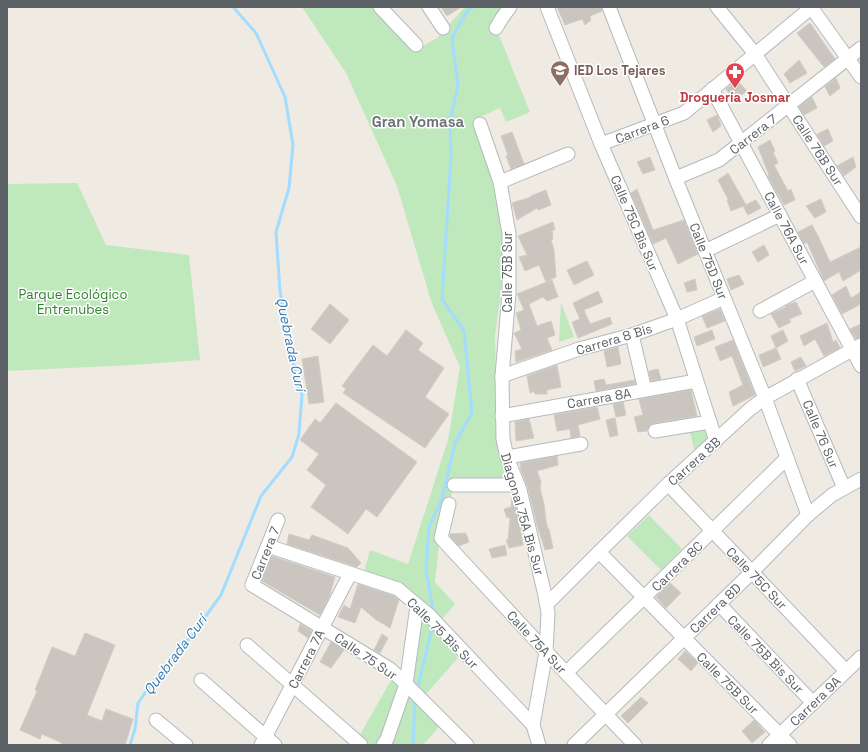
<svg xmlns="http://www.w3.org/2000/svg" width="868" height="752" font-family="'Space Grotesk',sans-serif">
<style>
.green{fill:#c0e8bd}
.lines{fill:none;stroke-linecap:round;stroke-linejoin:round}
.stream{stroke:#a2ddff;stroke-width:3}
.building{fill:#cac6bf;stroke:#d4ccc0}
.minor-casing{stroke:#b5b9be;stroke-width:15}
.minor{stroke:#fff;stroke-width:13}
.labels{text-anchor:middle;stroke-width:3;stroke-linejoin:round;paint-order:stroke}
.education-label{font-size:13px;font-weight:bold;fill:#785e54;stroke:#fff;text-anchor:start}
.health-label{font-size:13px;font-weight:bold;fill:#be3a42;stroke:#fff}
.street-label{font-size:13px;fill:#5b6064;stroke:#fff}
.park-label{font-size:13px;fill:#2f822d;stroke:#fff}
.water-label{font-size:14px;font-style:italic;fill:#357ab0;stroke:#fff}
.quarter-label{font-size:15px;font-weight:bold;fill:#6c7277;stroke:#fff}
</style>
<rect width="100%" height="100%" fill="#efebe2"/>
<g class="green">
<path d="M302,7H375L416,50L437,38L465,7H504L496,28L530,112L506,122L500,108L473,120L493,182L502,221L504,244L501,291L495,336L497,423L507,485H454L439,545L435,582L455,604L433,630L458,658L418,703L439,727L423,745H371L360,735L391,680L407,694L423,604L397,582L364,572L370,550L408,564L448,440L460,367L432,304L397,186L346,73Z"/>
<path d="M77,183L106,245L189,255L200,360L133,365L7,371V184Z"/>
<path d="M561,302L574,337L559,342Z"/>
<path d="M706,425L712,439L695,453L689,428Z"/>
<path d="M649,515L682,549L661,570L627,536Z"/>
</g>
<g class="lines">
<g class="stream">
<path d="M434,614L426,571L429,527L442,499L455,443L472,413L464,331L442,299L451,157L450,121L458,85L452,38L466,13L472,7"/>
<path d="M417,690L433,625"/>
<path d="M130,745L135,729L138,703L152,683L192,635L221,595L261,496L292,457L299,434L302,395L290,351L280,291L276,232L289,188L293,145L285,97L256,33L233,7"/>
<path d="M413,745L415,697"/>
</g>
</g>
<g class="building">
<path d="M441,7H461L447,16Z"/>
<path d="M557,7H601L602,11L590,16L591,20L585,25L582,19L565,25Z"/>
<path d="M810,23L835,59L824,67L797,33Z"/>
<path d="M799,60L807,73L790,83L784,74Z"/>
<path d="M836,78L840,88L830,96L825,87Z"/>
<path d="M737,80L747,91L734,100L726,89Z"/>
<path d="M812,97L817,108L804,115L799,107Z"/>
<path d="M717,115L721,126L713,132L707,120Z"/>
<path d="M828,129L833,141L824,146L817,134Z"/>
<path d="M512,132L524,164L511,169L506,156L508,155L501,136Z"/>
<path d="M770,140L775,151L773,152L778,163L774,165L788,191L791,189L795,200L784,205L768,176L769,175L758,147Z"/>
<path d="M650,157L655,170L643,174L637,162Z"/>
<path d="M853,157L856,167L844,176L837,166Z"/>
<path d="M728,173L746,205L731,211L727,200L728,199L718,180Z"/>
<path d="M637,189L653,230L684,220L698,254L678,264L666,238L653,244L631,193Z"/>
<path d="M546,190L551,205L538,210L537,208L517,220L512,203L531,197V196Z"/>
<path d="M821,199L826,212L815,218L806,206Z"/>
<path d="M756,200L761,208L748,215L743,206Z"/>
<path d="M553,222L555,230H552L553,239L551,240L554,250L556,277L546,282L539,265L525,271L519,257L527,255L518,236Z"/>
<path d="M812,225L819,238L830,262L861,247V270L843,281L839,272L824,281L807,242L804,244L798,232Z"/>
<path d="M764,245L769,255L758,262L752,252Z"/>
<path d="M587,261L594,275L574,285L567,270Z"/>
<path d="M739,275L744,284L731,290L727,279Z"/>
<path d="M695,279L697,290L687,292L684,283Z"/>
<path d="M552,280L558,297L547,301L543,297L529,304L537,326L551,321L555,335L547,338L552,350L516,362L515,351L522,349L514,333L521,330L516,313L524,310L517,294Z"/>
<path d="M846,286L851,298L861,292V304L842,314L832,295Z"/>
<path d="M598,291L603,302L584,310L590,324L610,317L612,324L578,338L572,322L580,319L573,303Z"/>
<path d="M796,302L802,314L789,319L791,322L779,328L771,314L786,307L785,306L790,304Z"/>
<path d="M330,304L349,320L330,344L311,329Z"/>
<path d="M720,309L725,321L707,328L702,316Z"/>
<path d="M827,323L833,342L836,340L840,348L824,356L815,339L804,346L800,336Z"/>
<path d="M861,324V337L856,339L850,329Z"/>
<path d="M406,330L423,343L418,350L444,368L425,397L449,414L425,448L343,393L346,389L342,386L373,345L387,356Z"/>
<path d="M712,330L715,339L697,346L694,337Z"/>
<path d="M783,330L788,341L776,348L771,336Z"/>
<path d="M733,340L755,395L733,406L729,392L743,385L732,356L720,361L715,347Z"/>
<path d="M618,347L621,364L607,367L604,351Z"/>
<path d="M776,348L781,359L763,367L759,355Z"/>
<path d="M318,356L324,402L309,404L302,359Z"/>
<path d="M801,357L806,366L795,371L791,362Z"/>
<path d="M557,365L561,387L547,390V394H535L534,391L530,393L527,376Z"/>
<path d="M658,369L661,379L651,381L649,371Z"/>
<path d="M604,379L606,385L635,380V384L596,391L594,381Z"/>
<path d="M691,390L697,416L654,423L650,425L647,431L638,432L634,417L643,415L639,399Z"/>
<path d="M623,402L626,415L616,417L613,404Z"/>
<path d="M336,403L417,462L377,517L366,509L348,534L311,507L326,485L307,470L319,454L300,440L315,419L320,423Z"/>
<path d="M597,407L600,419L578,425L580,436L571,438L570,429L557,431L554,415Z"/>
<path d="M615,418L618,435L610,437L606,420Z"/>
<path d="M529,419L534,438L516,441L515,422Z"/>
<path d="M557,456L558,465L537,471L541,482L540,488L544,504L546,521L548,529H549L553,548L545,550L537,525L528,488L521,470L520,463Z"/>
<path d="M512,498L517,510L523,545L509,548L506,540H508L510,517L507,518L504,509L511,507Z"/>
<path d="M466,533L469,542L459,546L450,536V534Z"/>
<path d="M289,534L309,540L312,535L348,548L361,563L357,567L287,544Z"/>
<path d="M505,545L507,555L492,558L489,549Z"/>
<path d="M272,556L335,577L329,597L320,615L262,581Z"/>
<path d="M670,583L681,593L666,608L656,597Z"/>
<path d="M358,584L394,596L399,600L390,628L375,619L361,607L355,623L338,617L344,605L350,609Z"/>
<path d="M300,624L312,631L308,638L298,631Z"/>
<path d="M85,633L115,645L87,715L102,721L106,709L133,719L125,745H62V743L42,734L40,739L20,730L37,691L35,690L52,647L75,656Z"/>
<path d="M382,634L388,638L380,653L374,650Z"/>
<path d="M331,642L344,650L331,668L320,662Z"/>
<path d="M685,651L698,663L691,671L678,659Z"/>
<path d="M641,697L648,703L628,723L621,716Z"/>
<path d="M754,720L765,732L752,743L742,731Z"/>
</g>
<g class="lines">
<g class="minor-casing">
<g id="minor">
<path d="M380,7L416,45"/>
<path d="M429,7L443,28"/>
<path d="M547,7L601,144L677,319L716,441"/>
<path d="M609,7L677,182L765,398L808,515"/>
<path d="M717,7L755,54L861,217"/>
<path d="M811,7L861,77"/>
<path d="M496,28L502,18L510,7"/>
<path d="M712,89L861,366"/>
<path d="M480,124L500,182L509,234V293L502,376L503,439L507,457L520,490L544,591L548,613L546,652L533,725L539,745"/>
<path d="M601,144L684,113L812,7"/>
<path d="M676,178L719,160L861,48"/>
<path d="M500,182L568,154"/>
<path d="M705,251L780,215"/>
<path d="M760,311L815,281"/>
<path d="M632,335L645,390"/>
<path d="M502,376L579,349L632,335L677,319L724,298"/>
<path d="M797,379L844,488"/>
<path d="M502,416L696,381"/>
<path d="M655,431L710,422"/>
<path d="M507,457L581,444"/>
<path d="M668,484L846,671"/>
<path d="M454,485H518"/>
<path d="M449,504L441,538L566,673L635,745"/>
<path d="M278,520L252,585L390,669L406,684L467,745"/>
<path d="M268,546L398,589L429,615L533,725"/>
<path d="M599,552L790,745"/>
<path d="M547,604L599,552L668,484L750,409L765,398L861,345"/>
<path d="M719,604L813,703"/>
<path d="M247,645L361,745"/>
<path d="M566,673L787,458"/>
<path d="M201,680L275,745"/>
<path d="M156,720L186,745"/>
<path d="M261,745L350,574"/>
<path d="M383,745L387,739L406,684L417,606"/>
<path d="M574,745L752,572L808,515L832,495L861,479"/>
<path d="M769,745L861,657"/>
</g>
</g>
<use href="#minor" class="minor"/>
</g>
<defs>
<g id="school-pin" transform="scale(1)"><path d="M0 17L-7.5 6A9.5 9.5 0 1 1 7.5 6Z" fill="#8d6e63" stroke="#fff"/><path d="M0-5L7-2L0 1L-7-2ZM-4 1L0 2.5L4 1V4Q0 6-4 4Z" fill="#fff"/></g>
<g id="pharmacy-pin" transform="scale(1)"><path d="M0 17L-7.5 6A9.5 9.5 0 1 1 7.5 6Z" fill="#e0444e" stroke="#fff"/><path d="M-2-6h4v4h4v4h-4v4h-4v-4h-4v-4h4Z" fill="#fff"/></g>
</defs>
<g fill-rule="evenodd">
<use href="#school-pin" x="560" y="70"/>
<use href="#pharmacy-pin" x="735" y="72"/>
</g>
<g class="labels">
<g class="education-label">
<text x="574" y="75">IED Los Tejares</text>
</g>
<g class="health-label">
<text x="735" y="102">Droguería Josmar</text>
</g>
<g class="street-label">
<text transform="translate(642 129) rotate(-21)" y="5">Carrera 6</text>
<text transform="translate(753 134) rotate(-38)" y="5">Carrera 7</text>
<text transform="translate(818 150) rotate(57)" y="5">Calle 76B Sur</text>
<text transform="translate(635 223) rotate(67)" y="5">Calle 75C Bis Sur</text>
<text transform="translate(787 228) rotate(62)" y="5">Calle 76A Sur</text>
<text transform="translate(709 261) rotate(68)" y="5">Calle 75D Sur</text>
<text transform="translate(507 272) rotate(-90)" y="5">Calle 75B Sur</text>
<text transform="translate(614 339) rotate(-17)" y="5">Carrera 8 Bis</text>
<text transform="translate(599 398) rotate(-10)" y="5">Carrera 8A</text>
<text transform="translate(821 434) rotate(67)" y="5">Calle 76 Sur</text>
<text transform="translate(694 461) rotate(-42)" y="5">Carrera 8B</text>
<text transform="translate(523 514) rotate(74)" y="5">Diagonal 75A Bis Sur</text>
<text transform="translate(265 553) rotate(-68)" y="5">Carrera 7</text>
<text transform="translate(677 566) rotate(-44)" y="5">Carrera 8C</text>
<text transform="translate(757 578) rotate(46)" y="5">Calle 75C Sur</text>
<text transform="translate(715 608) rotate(-44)" y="5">Carrera 8D</text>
<text transform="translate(443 633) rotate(45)" y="5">Calle 75 Bis Sur</text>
<text transform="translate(537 642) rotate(47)" y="5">Calle 75A Sur</text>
<text transform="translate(766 654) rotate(46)" y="5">Calle 75B Bis Sur</text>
<text transform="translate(366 656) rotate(34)" y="5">Calle 75 Sur</text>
<text transform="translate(306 659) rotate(-63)" y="5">Carrera 7A</text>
<text transform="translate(728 683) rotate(45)" y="5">Calle 75B Sur</text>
<text transform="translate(815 701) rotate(-44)" y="5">Carrera 9A</text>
</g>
<g class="park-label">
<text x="73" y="299">Parque Ecológico<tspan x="73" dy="15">Entrenubes</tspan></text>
</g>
<g class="water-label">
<text transform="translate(291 344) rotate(78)" y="5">Quebrada Curí</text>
<text transform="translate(175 655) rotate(-53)" y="5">Quebrada Curí</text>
</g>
<g class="quarter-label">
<text x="418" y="127">Gran Yomasa</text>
</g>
</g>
<rect width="868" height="752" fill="none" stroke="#5b6064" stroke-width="16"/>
</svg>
